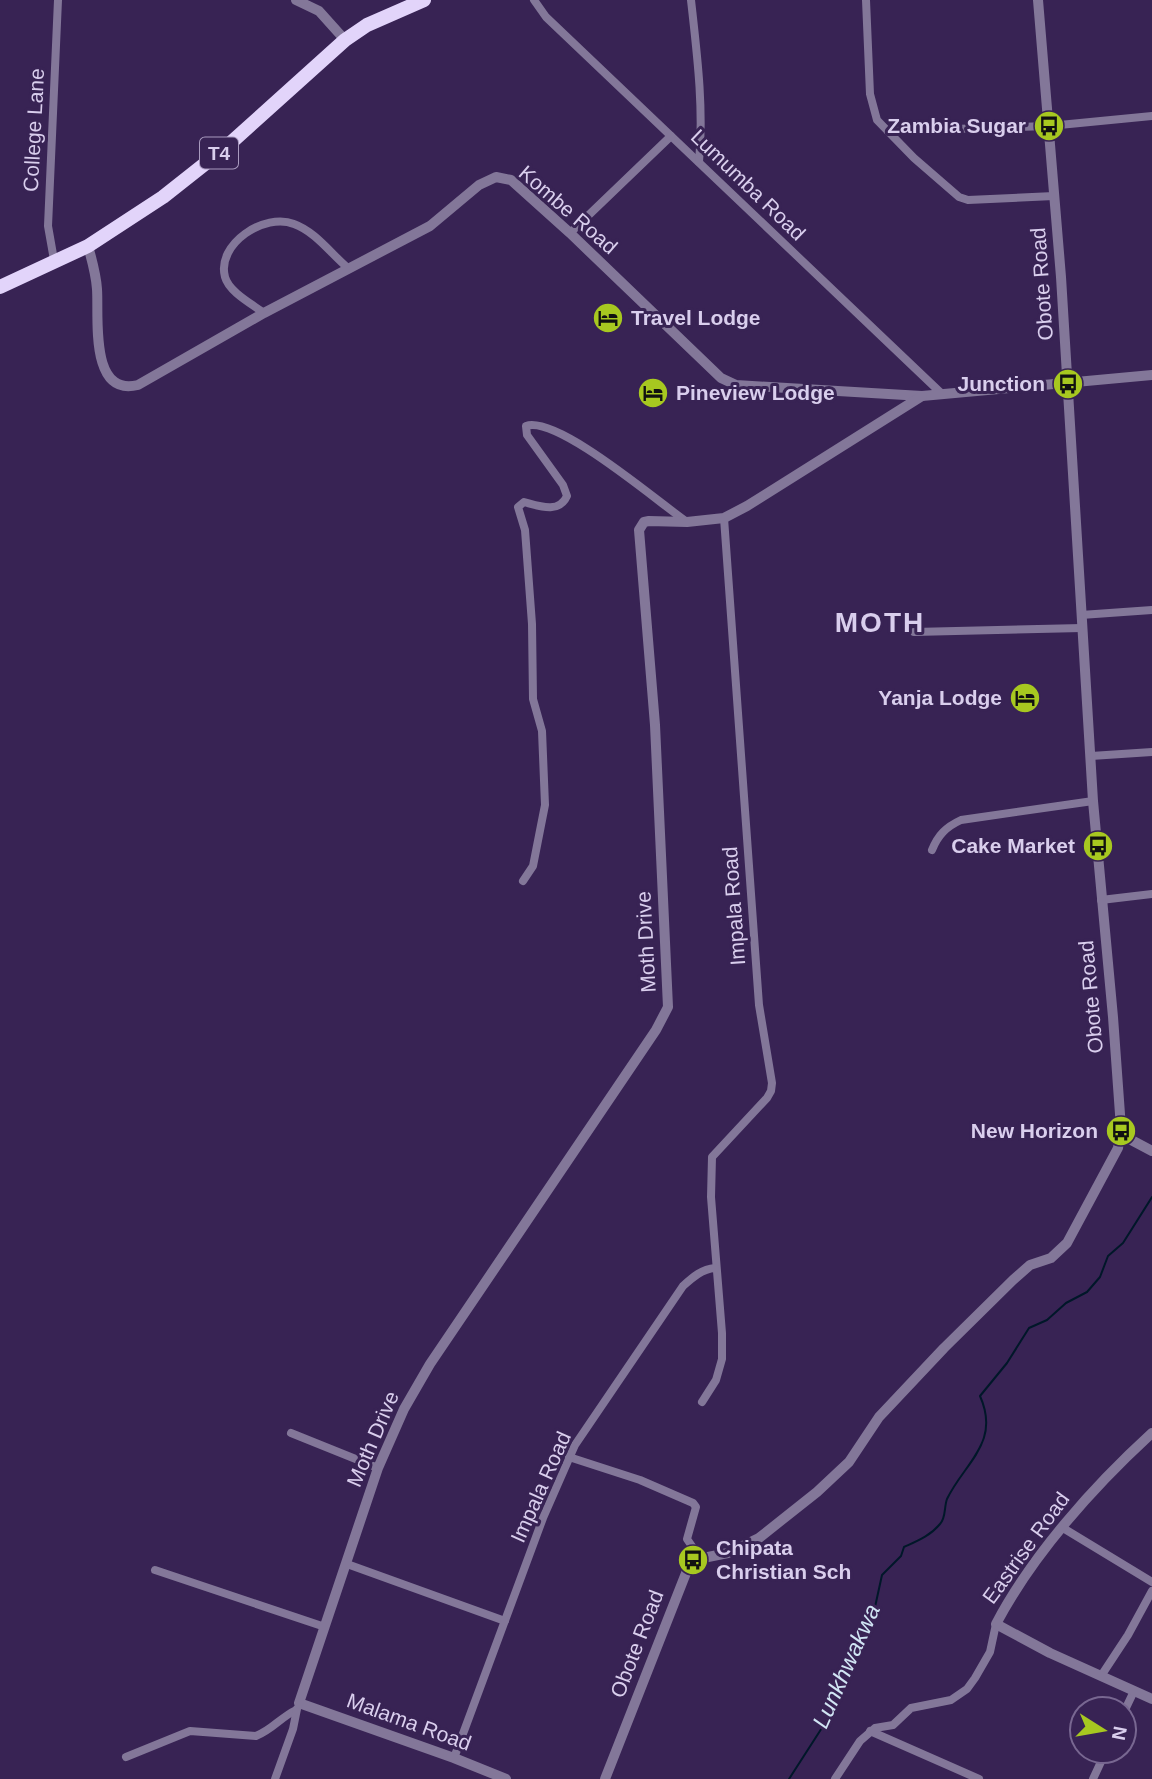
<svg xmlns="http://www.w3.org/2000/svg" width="1152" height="1779" font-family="Helvetica,sans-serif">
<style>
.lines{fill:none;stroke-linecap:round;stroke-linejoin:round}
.stream{stroke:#001729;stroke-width:2}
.minor{stroke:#837799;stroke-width:8}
.tertiary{stroke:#837799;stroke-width:10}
.trunk{stroke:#e2d4fa;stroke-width:14}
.labels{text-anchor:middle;stroke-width:6;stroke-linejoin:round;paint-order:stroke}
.shield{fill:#382354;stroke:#a99bbf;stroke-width:2}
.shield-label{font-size:19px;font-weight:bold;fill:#d9ceed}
.poi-label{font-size:21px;font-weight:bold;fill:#d9ceed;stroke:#382354;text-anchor:end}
.street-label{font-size:21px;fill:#d9ceed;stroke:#382354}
.water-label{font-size:23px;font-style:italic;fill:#d1e5f4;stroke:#382354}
.district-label{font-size:28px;font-weight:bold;letter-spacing:2px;fill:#d9ceed;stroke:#382354}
</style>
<rect width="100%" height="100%" fill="#382354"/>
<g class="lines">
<path class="stream" d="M789,1779L827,1720L863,1640L875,1607L882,1575L901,1556L904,1547C917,1541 930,1536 940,1524C946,1518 944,1507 947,1499C964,1463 1001,1443 980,1396L1007,1363L1029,1328L1047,1320L1066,1303L1087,1292L1100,1277L1108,1256L1123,1243L1152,1197"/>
<g class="minor">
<path d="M534,0L546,17L941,393"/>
<path d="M691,0C697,54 704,108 699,162"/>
<path d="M866,0L870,94L877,120L914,158L959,197L968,200L1054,196"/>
<path d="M888,131L1049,126L1152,116"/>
<path d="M570,233L671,136"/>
<path d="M54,260L48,226L58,0"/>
<path d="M264,313C252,304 229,292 225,277C216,244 265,212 294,224C316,232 331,254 349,269"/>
<path d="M1081,615L1152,610"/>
<path d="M914,632L1082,628"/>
<path d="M1091,756L1152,752"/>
<path d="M932,850C938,835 946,827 961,820L1093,801"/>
<path d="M523,881L533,866L545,805L542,731L533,699L532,624L525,530L518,507L524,502C539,506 559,514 567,496L563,485L527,435L526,426C557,415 658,502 687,522"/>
<path d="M1101,900L1152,894"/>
<path d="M702,1402L716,1380L722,1359V1333L711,1197L712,1157L767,1098L771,1091L772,1083L759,1005L724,518"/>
<path d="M291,1433L378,1468"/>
<path d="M569,1457L640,1480L693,1503L696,1507L687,1539L700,1558"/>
<path d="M1063,1528L1152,1582"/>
<path d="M347,1564L505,1621"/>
<path d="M155,1570L325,1627"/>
<path d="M1101,1676L1128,1635L1152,1591"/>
<path d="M1124,1712L1134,1691"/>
<path d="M870,1731L979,1779"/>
<path d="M126,1757L190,1731L256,1736C272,1730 281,1717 296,1710"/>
<path d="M454,1758L543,1518L575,1445L683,1286C693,1277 702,1269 715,1268"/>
<path d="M275,1779L293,1729L297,1709"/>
<path d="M835,1779L860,1741L875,1728L893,1725L911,1708L951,1700L967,1689L975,1678L990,1652L996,1624"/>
<path d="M1093,1779L1106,1751"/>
</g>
<g class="tertiary">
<path d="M296,0L319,11L345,40"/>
<path d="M88,246C92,260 96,274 97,289C99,317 89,397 138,385L264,313L430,226L479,185L496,177L511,180L570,233L721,378L736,385L922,396L1152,375"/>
<path d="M1120,1134L1152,1151"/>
<path d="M1152,1433C1094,1486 1033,1554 996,1624L1050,1653L1152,1699"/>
<path d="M506,1779L454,1758L299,1703L378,1468L404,1409L430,1364L656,1030L668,1007L655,725L639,530L644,522L649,521L687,522L724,518L747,506L922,396"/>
<path d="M605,1779L688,1568L693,1560L728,1553L759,1538L817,1492L849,1462L879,1417L944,1348L1013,1280L1030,1265L1051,1258L1067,1243L1118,1148L1121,1128L1113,1017L1093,801L1061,277L1038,0"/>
</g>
<path class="trunk" d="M0,287L88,246L163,197L225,148L345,40L367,25L424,0"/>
</g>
<defs>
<g id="bus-disc" transform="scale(1.575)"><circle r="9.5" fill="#a7c820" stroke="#382354"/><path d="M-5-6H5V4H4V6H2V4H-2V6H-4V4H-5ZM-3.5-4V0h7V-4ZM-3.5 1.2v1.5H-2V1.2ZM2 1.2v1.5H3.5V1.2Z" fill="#111"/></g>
<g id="hotel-disc" transform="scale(1.575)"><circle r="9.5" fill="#a7c820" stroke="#382354"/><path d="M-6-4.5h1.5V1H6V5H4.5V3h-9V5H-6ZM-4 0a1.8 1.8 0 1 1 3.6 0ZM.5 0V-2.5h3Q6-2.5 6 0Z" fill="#111"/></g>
</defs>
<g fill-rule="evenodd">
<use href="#bus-disc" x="1049" y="126"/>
<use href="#hotel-disc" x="608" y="318"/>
<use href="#bus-disc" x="1068" y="384"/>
<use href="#hotel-disc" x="653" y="393"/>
<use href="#hotel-disc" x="1025" y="698"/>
<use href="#bus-disc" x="1098" y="846"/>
<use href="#bus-disc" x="1121" y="1131"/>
<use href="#bus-disc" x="693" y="1560"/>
</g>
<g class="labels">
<rect class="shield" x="200" y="137.5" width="38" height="31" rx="5"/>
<g class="shield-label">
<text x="219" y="160">T4</text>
</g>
<g class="poi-label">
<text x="1026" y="133">Zambia Sugar</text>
<text x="631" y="325" text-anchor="start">Travel Lodge</text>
<text x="1045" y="391">Junction</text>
<text x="676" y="400" text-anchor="start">Pineview Lodge</text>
<text x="1002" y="705">Yanja Lodge</text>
<text x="1075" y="853">Cake Market</text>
<text x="1098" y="1138">New Horizon</text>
<text x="716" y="1555" text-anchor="start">Chipata<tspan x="716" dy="24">Christian Sch</tspan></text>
</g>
<g class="street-label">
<text transform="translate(34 130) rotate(-87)" y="7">College Lane</text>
<text transform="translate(748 185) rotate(44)" y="7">Lumumba Road</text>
<text transform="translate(568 210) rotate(41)" y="7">Kombe Road</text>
<text transform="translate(1042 284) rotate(-94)" y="7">Obote Road</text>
<text transform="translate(734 906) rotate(-94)" y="7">Impala Road</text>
<text transform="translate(646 942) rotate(-93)" y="7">Moth Drive</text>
<text transform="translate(1091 997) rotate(-95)" y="7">Obote Road</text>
<text transform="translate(373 1439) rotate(-67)" y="7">Moth Drive</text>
<text transform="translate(541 1487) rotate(-66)" y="7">Impala Road</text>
<text transform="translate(1026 1548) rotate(-54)" y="7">Eastrise Road</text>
<text transform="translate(637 1644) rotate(-69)" y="7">Obote Road</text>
<text transform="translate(409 1722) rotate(20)" y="7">Malama Road</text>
</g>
<g class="water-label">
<text transform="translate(846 1666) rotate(-66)" y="8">Lunkhwakwa</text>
</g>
<g class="district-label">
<text x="880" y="632">MOTH</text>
</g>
</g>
<g transform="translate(1103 1730) rotate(101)"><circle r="33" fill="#382354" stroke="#786791" stroke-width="2"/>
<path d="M0-5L12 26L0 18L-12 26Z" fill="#a7c820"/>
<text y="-10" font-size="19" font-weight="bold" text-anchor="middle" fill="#d9ceed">N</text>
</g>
</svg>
